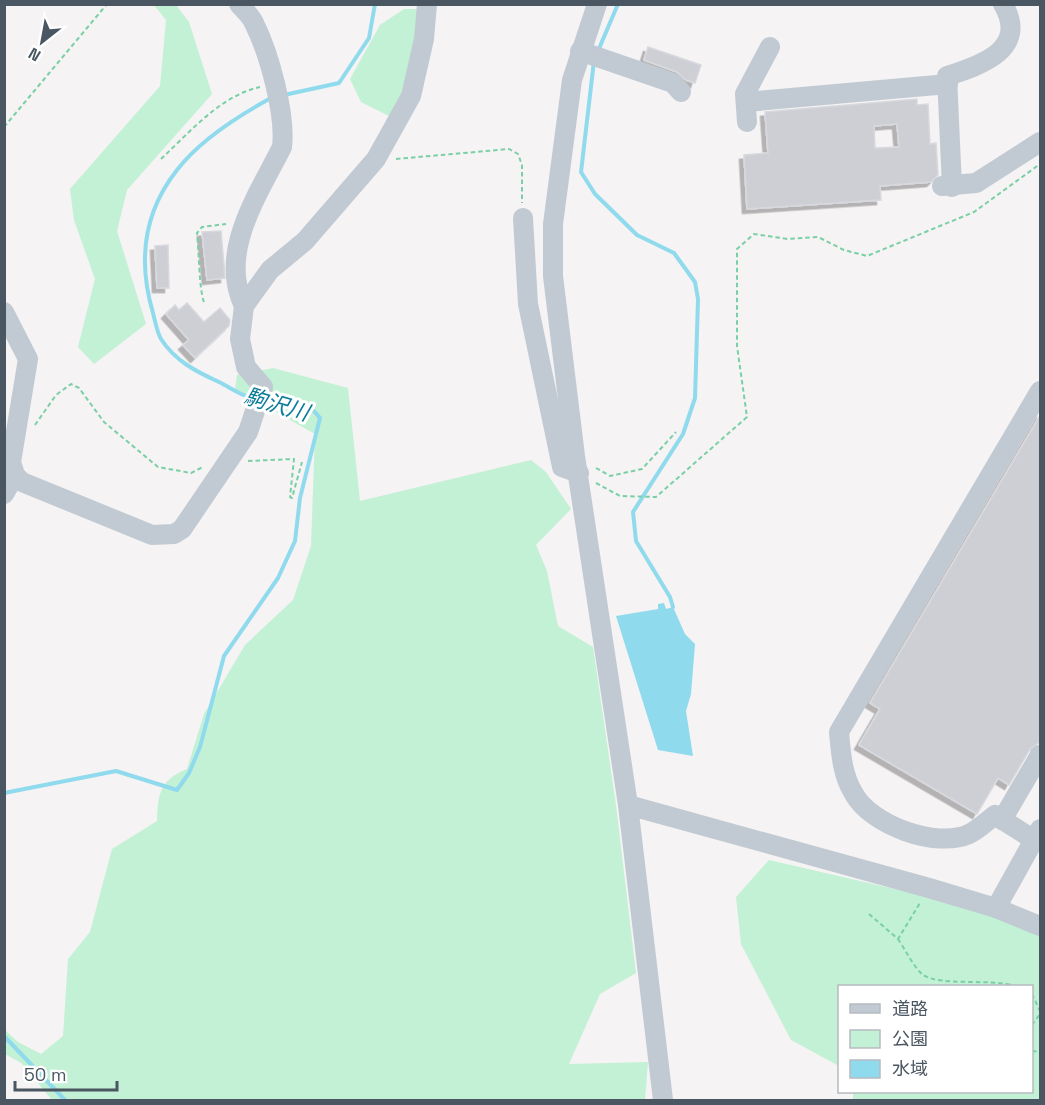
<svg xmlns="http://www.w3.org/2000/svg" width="1045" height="1105" font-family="'Space Grotesk','Noto Sans JP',sans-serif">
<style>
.green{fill:#c3f1d5}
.water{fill:#90daee}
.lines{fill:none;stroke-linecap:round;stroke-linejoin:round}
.stream{stroke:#90daee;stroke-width:4}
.building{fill:#cdcfd5;stroke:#d7d9de;stroke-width:1.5;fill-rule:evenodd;filter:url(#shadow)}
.path{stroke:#7ad0a6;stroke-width:2;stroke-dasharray:4.5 3;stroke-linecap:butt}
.minor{stroke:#c1cad2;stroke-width:20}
.labels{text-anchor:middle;stroke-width:6;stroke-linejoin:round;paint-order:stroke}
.water-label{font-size:22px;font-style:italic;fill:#0c7c9b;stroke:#fff}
</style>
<defs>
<filter id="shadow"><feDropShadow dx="-4.5" dy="4.5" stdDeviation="0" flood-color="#0004"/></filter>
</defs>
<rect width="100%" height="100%" fill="#f5f3f3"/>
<g class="green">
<path d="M154,5H176L189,22L212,94L127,190L117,231L146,324L94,364L78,347L95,279L74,220L70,189L160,86L166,20Z"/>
<path d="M404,9H420L415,73L389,116L361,102L350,79L380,25Z"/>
<path d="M273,368L348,388L360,501L531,460L546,472L571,509L536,545L547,571L558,626L593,647L616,805L636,973L600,994L569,1064L648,1062L645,1100H52L21,1063L5,1054L4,1029L18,1042L41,1054L63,1036L68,959L90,932L112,849L157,821C158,793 160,780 187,769L204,714L245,645L293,600L311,546L315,434L235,389L237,375Z"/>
<path d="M769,860L990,911L1040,936V1100H853V1092H1032V986H840L839,1066L791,1040L741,944L736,897Z"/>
</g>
<path class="water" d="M664,603L666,609L673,607L685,634L695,644L691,694L686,711L693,756L658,750L616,616L658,609V604Z"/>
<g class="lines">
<g class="stream">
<path d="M598,51L618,4"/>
<path d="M594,61L581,172L595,194L637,235L674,253L695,282L698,299L695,398L683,434L633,512L636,541L670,597L673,607"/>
<path d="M284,95L339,83L369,38L375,4"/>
<path d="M252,398C240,395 231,388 219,382C197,372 175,361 161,339C157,332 155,321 153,313C138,262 143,213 177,170C200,140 238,116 271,98"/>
<path d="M4,793L116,771L177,790L189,773L200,747L224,656L278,578L295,541L300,498L320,418L314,411L265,401"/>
<path d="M4,1036L65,1100"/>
</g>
</g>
<g class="building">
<path d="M648,47L701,65L695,83L686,80L677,72L644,60Z"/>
<path d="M917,99V105L928,104L930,144L936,143L938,175L931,182L880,186L881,200L747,209L744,155L768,153L765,112ZM897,124L899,147L875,148L874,126Z"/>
<path d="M221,231L225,278L207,280L202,232Z"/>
<path d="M168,245L169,288H157L155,246Z"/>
<path d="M187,303L204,322L220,308L230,320L229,326L195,358L183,345L189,340L166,314L175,305L179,310Z"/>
<path d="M1041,414V741L1030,749L1009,785L998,778L977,814L859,745L880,709L870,703Z"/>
</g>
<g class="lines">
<g class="path">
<path d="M4,127L107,4"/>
<path d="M161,159C190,132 220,96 260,87"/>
<path d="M396,159L509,149L518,154L522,165V203"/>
<path d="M204,302C199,290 199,249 197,233L202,227L226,224"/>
<path d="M35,425L56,395L71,384L79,388L104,422L158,467L191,473L203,467"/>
<path d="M248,461L294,459L290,497L292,498L302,462"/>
<path d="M596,468L610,476L642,469L676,432"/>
<path d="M596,483L620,496L656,497L747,417L737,346V249L754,234L788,239L818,237L844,250L867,256L974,212L1040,164"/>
<path d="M869,914L898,939L920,903"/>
<path d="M898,939C905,949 913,966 922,974C937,987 992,978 1015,986"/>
<path d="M1032,994L1040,1011"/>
<path d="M1032,1025L1040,1014"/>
<path d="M1032,1051L1040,1052"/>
</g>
<g class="minor">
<path d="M239,4C244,10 251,16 254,23C269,53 286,114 282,147C258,195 218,252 244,306"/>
<path d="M597,4L572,80L553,224V276L575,456L628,805L663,1100"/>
<path d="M580,51L673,83L681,92"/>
<path d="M746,102L948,84"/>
<path d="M747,122L745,94L770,47"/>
<path d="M942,186L976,183L1040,142"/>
<path d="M952,187L947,76C982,65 1029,49 1003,4"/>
<path d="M523,218L528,304L562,467L579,473"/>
<path d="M4,312L28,359L11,462L15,475L22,482L152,535L174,534L182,529L248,432L263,387L246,367L240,339L244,306L270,270L305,241L376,159L411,96L424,39L427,4"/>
<path d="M4,494L15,475"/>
<path d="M628,805L929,888L996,908L1040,926"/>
<path d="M1002,820L1040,755"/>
<path d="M1034,840L995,815C987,821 978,830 969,834C936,849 871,825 854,794C842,775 841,753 839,732L1040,391"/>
<path d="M996,908L1040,829"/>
</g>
</g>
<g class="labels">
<g class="water-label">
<text transform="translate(277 404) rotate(16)" y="8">駒沢川</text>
</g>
</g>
<rect width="1045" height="1105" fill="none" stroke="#4a5661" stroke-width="12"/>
<rect x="838" y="985" width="195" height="108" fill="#ffffff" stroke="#b7bbc0" stroke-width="1.5"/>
<rect x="850" y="1004" width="30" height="9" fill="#c1cad2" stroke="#b7bbc0" stroke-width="1.5"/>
<text x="892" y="1015" font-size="18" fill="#4a5661">道路</text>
<rect x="850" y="1030" width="30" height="18" fill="#c3f1d5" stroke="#b7bbc0" stroke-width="1.5"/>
<text x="892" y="1045" font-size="18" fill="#4a5661">公園</text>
<rect x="850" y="1060" width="30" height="18" fill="#90daee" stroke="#b7bbc0" stroke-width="1.5"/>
<text x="892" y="1075" font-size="18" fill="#4a5661">水域</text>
<g transform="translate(42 42) rotate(211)" stroke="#ffffff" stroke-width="4.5" paint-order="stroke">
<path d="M0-4.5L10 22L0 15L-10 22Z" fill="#4a5661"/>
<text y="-9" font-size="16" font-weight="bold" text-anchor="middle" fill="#4a5661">N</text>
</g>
<path d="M15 1081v9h102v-9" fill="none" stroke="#4a5661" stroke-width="3"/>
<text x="24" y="1081" font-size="18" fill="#4a5661" stroke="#ffffff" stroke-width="4.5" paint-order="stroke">50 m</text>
</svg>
